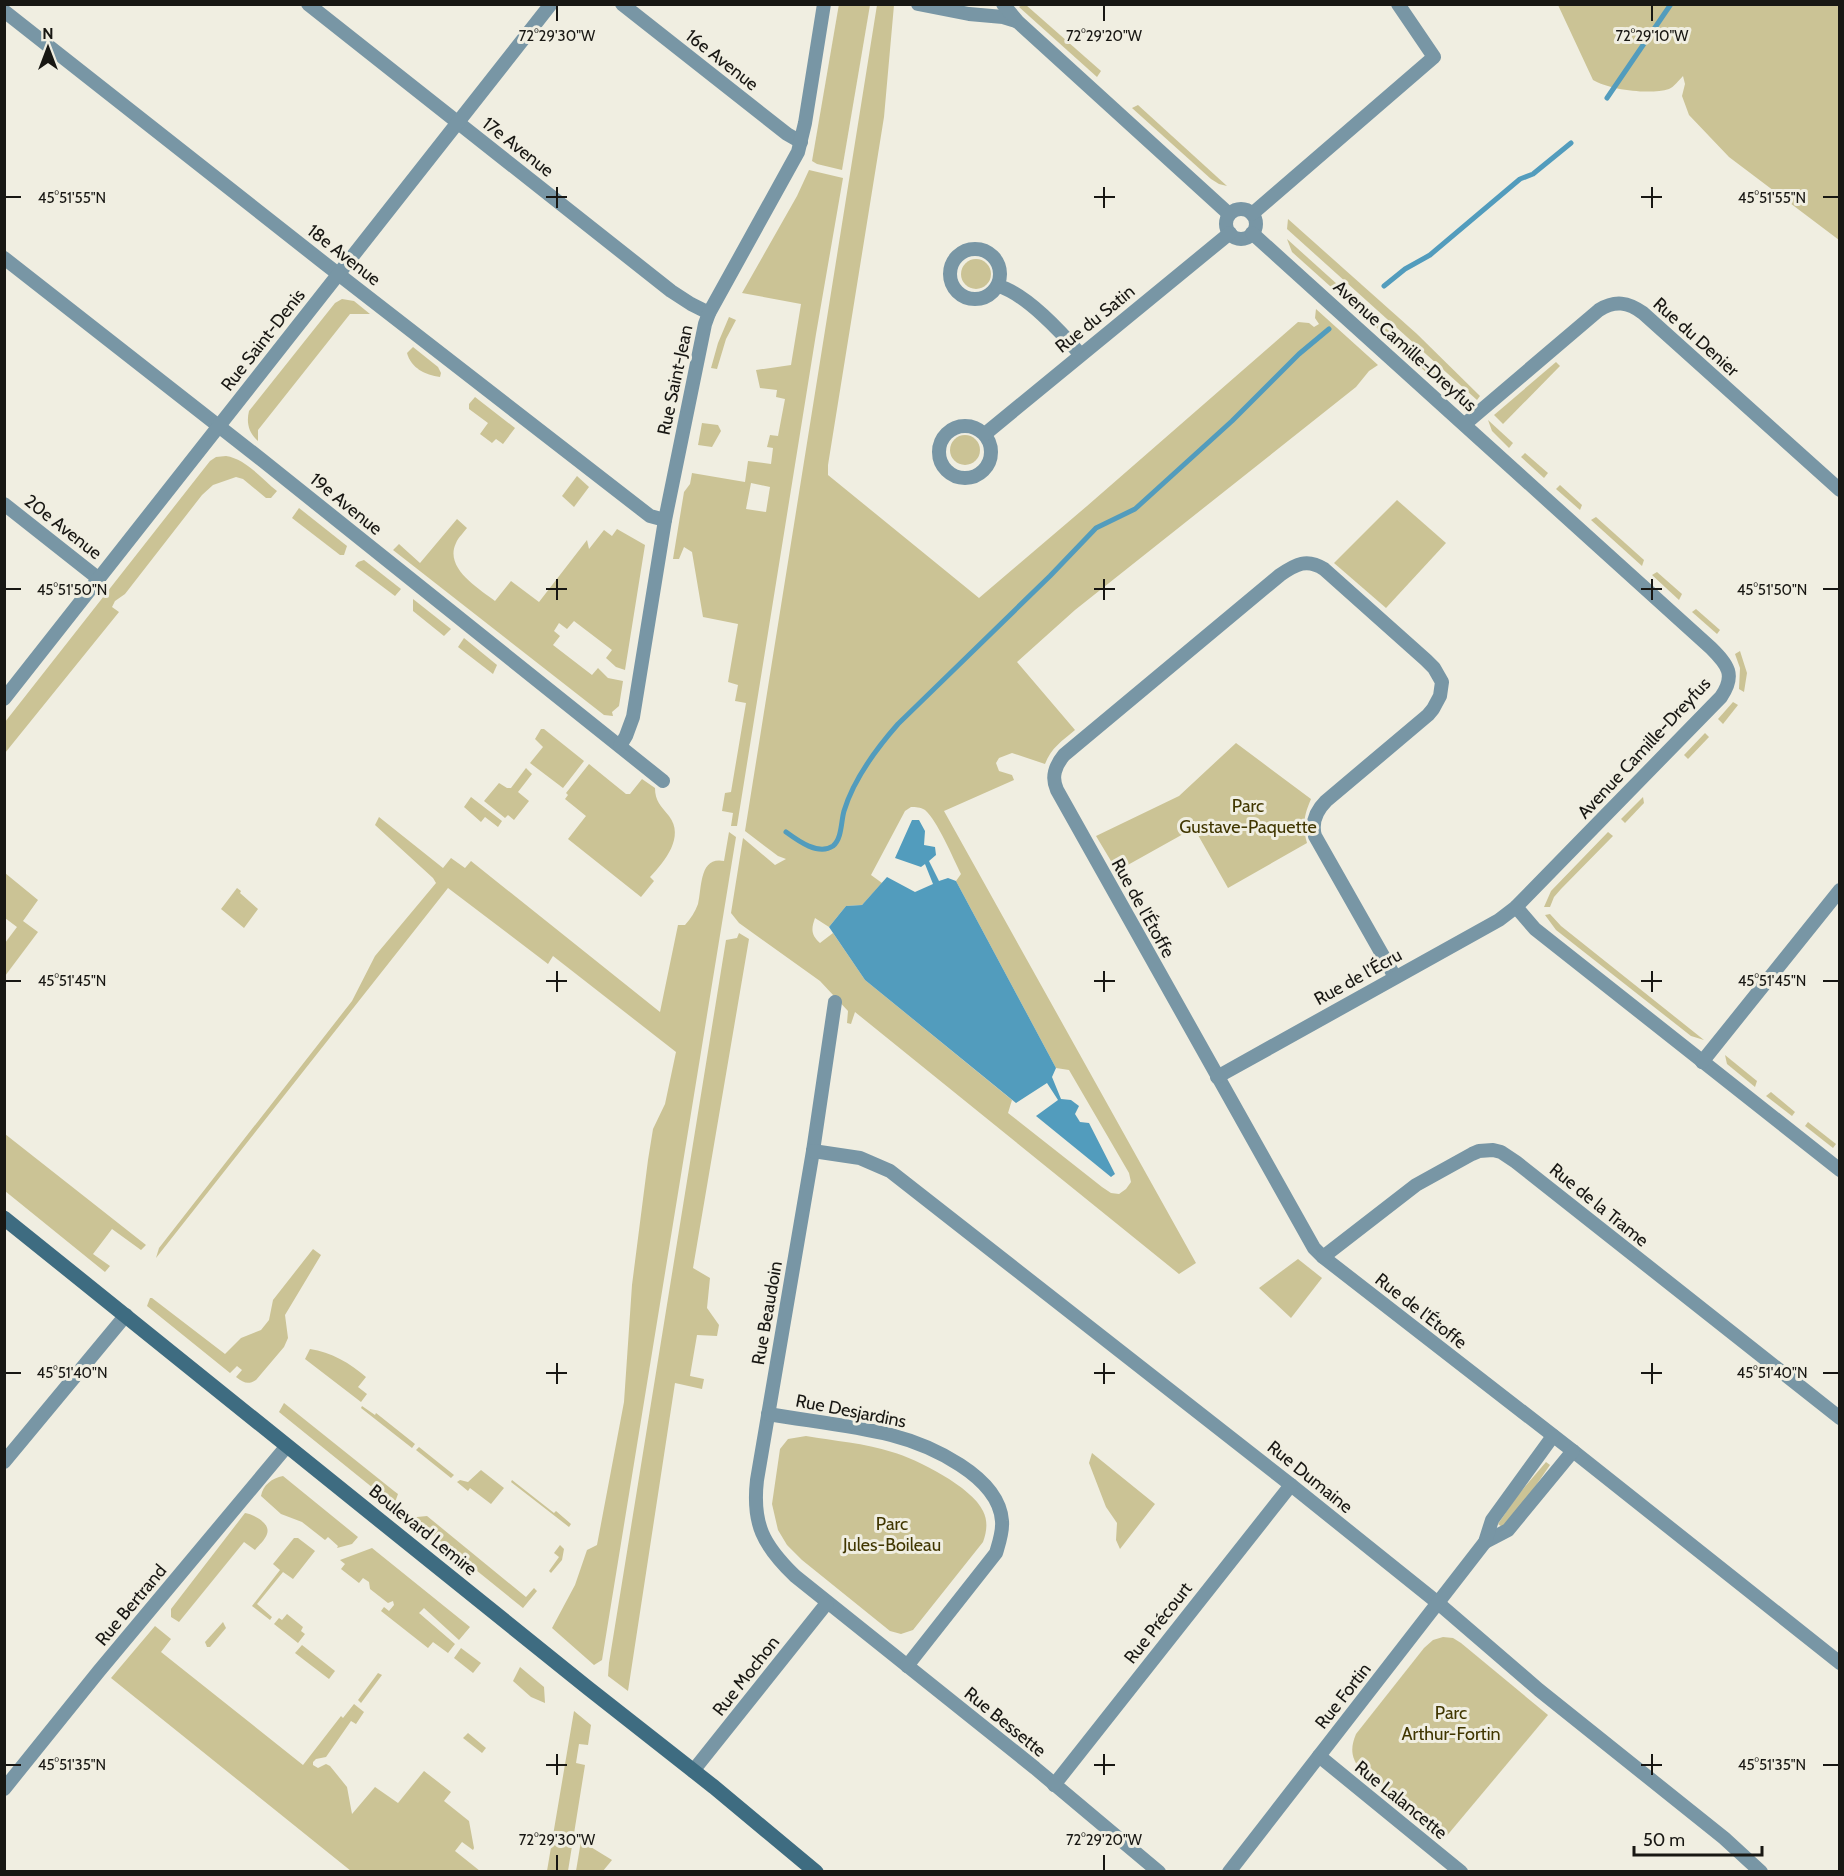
<svg xmlns="http://www.w3.org/2000/svg" width="1844" height="1876" font-family="Cabin,sans-serif">
<style>
.green{fill:#cbc395;fill-rule:evenodd}
.water{fill:#529cbd}
.lines{fill:none;stroke-linecap:round;stroke-linejoin:round}
.stream{stroke:#529cbd;stroke-width:5}
.street{stroke:#7896a5;stroke-width:14}
.secondary{stroke:#3e6c81;stroke-width:15}
.ticks{fill:none;stroke:#181713;stroke-width:2}
.labels{text-anchor:middle;stroke-width:6;stroke-linejoin:round;paint-order:stroke}
.street-label{font-size:18px;fill:#181713;stroke:#f0eee1}
.park-label{font-size:18px;fill:#403600;stroke:#f0eee1}
.ticks-label{font-size:15px;text-anchor:middle;fill:#181713;stroke:#f0eee1;stroke-width:6;stroke-linejoin:round;paint-order:stroke}
</style>
<rect width="100%" height="100%" fill="#f0eee1"/>
<g class="green">
<path d="M839,4L870,5L842,170L817,164L812,161Z"/>
<path d="M877,5H894L884,117L828,465V475L979,598L1087,506L1298,322L1309,323L1314,327L1319,324L1315,318L1316,309L1378,365L1369,371L1356,387L1075,610L1017,662L1075,730C1062,741 1051,748 1045,764L1012,753L999,758L996,763L999,771L1012,775L1014,780L944,811L1196,1263L1179,1274L855,1012L851,1024L847,1023L848,1011L820,981L739,923L731,913L743,838L775,865L786,859L778,856L745,831ZM911,807C916,807 920,807 925,810C937,820 953,858 961,874L956,881L1056,1068L1069,1070L1129,1173L1131,1182L1126,1189L1119,1194L1111,1193L1102,1187L1008,1113L1012,1100L865,980L833,933L820,943C811,935 811,929 815,918L829,927L846,906L862,905L882,883L871,875L905,811Z"/>
<path d="M1022,5H1026L1101,71L1097,77L1019,7Z"/>
<path d="M1558,5H1839V240L1729,157L1689,115L1682,96L1685,84L1683,76C1679,80 1674,87 1669,89C1650,95 1610,90 1593,80Z"/>
<path d="M1138,105L1227,186L1219,184L1211,179L1132,108Z"/>
<path d="M809,170L843,178L816,334L737,826H731L733,813L722,811L725,793L731,792L746,703L735,701L738,685L728,682L738,624L703,617L692,552L684,547L679,559H673L684,492L690,484L692,473L745,482L748,461L771,464L773,448L767,447L770,435L778,436L785,399L776,397L777,390L760,388L756,370L791,365L801,304L742,293L797,196ZM751,483L770,487L766,512L746,509Z"/>
<path d="M1288,219L1417,334L1480,396L1477,400L1287,229Z"/>
<path d="M1287,239L1469,403H1463L1456,399L1292,252Z"/>
<circle cx="976" cy="274" r="15"/>
<path d="M342,299L354,301L370,314H350L258,430V441C249,433 246,423 249,411L335,303Z"/>
<path d="M729,317L736,320L726,339L717,369L711,368L718,343Z"/>
<path d="M413,347L438,367L441,373L440,377C425,375 411,368 407,353Z"/>
<path d="M1556,362L1560,366L1503,424L1494,415Z"/>
<path d="M475,397L515,428L503,444L496,439L492,443L480,434L488,423L469,409V404Z"/>
<path d="M1488,420L1513,443L1509,448L1492,431Z"/>
<path d="M702,423L718,425L721,431L712,447L698,445Z"/>
<circle cx="965" cy="450" r="15"/>
<path d="M1525,453L1548,473L1544,478L1521,457Z"/>
<path d="M226,456C246,459 262,479 277,491L271,498H266L243,479L236,477L213,485L202,495L125,594L115,601L112,607L119,612L5,753V722L210,461L216,457Z"/>
<path d="M577,476L589,487L574,507L562,496Z"/>
<path d="M1560,485L1582,505L1580,510L1556,489Z"/>
<path d="M1397,500L1446,543L1386,608L1334,563Z"/>
<path d="M299,508L347,546L344,555H340L292,518Z"/>
<path d="M1596,517L1644,560L1642,566L1591,520Z"/>
<path d="M457,519L467,528C464,532 458,538 456,543C444,568 478,588 495,601L511,581L539,602L587,540L589,549L604,530L612,536L617,529L645,545L625,670L616,667L606,658L612,650L574,621L567,629L559,623L554,631L560,636L553,645L592,675L598,668L608,678L623,681L619,706L612,712L613,716L604,715L393,550L399,544L420,563Z"/>
<path d="M364,560L401,589L395,596L355,566L358,562Z"/>
<path d="M1657,572L1682,594L1679,600L1652,575Z"/>
<path d="M413,599L451,629L444,636L413,611Z"/>
<path d="M1696,609L1720,630L1717,634L1692,612Z"/>
<path d="M464,638L497,665L493,674L458,647Z"/>
<path d="M1740,651L1747,673L1744,692L1739,689L1740,668L1735,654Z"/>
<path d="M1733,702L1738,705L1723,724L1718,719Z"/>
<path d="M541,729H544L584,761L563,788L530,763L543,747L535,739Z"/>
<path d="M1705,733L1709,737L1688,759L1684,755Z"/>
<path d="M1236,743L1311,799C1304,815 1302,826 1307,843L1228,888L1194,828L1117,871L1096,836L1179,796Z"/>
<path d="M589,764L626,794H630L642,779L655,788C655,801 661,806 669,816C685,837 665,861 650,877L654,881L641,897L568,839L586,816L565,799L568,795L566,793Z"/>
<path d="M526,768L532,774L518,792L529,801L514,820L508,815L505,818L484,801L499,783L507,788H511Z"/>
<path d="M471,797L502,821L498,827L485,817L481,822L464,807Z"/>
<path d="M1643,797L1644,803L1625,823L1621,819Z"/>
<path d="M379,817L443,868L451,858L465,868L471,861L660,1012L678,925H685C691,918 695,912 698,904C702,888 699,856 724,861L729,832L736,837L602,1660L594,1665L552,1628L575,1585L587,1550L597,1545L624,1402L632,1285L648,1160L653,1129L665,1104L676,1052L553,956L548,964L448,888L156,1258L159,1248L352,1001L375,956L436,883L433,878L375,825Z"/>
<path d="M1608,832L1613,836L1561,889L1554,897L1550,907H1544L1551,891Z"/>
<path d="M5,873L38,900L23,921L38,932L5,976V943L17,927L5,918Z"/>
<path d="M237,888L241,891L240,893L258,909L244,928L221,909Z"/>
<path d="M1550,914L1561,926L1704,1040L1691,1036L1556,930L1545,915Z"/>
<path d="M739,933L749,939L693,1268L710,1278L707,1308L719,1325L717,1336L697,1335L690,1376L704,1379L702,1389L675,1383L628,1691L608,1676L609,1663L726,940L737,938Z"/>
<path d="M1725,1055L1757,1081L1755,1087L1727,1064Z"/>
<path d="M1771,1092L1795,1112L1792,1116L1766,1096Z"/>
<path d="M1808,1122L1836,1144L1833,1148L1805,1126Z"/>
<path d="M5,1134L146,1245L141,1250L112,1229L93,1254L110,1266L105,1272L5,1191Z"/>
<path d="M313,1249L321,1255L285,1315L288,1338L284,1347L256,1380C248,1385 244,1383 236,1377L242,1370L237,1366L230,1373L147,1306L150,1298H152L225,1354L241,1338L261,1330L269,1320L273,1300Z"/>
<path d="M1298,1259L1322,1278L1291,1318L1259,1288Z"/>
<path d="M310,1349C331,1352 350,1363 366,1377L358,1387L367,1394L361,1402L305,1359Z"/>
<path d="M284,1403L394,1491L398,1494L394,1505L279,1412Z"/>
<path d="M362,1406L375,1415L376,1413L415,1444L412,1448L361,1408Z"/>
<path d="M806,1436C834,1441 865,1443 892,1452C917,1459 972,1487 983,1511C988,1521 987,1531 983,1542L913,1630L901,1634L890,1631L802,1560L787,1545L778,1530L772,1504L780,1449L788,1439Z"/>
<path d="M419,1447L454,1475L451,1478L416,1450Z"/>
<path d="M1092,1453L1155,1504L1120,1549L1116,1540L1117,1523L1106,1507L1089,1463Z"/>
<path d="M1546,1462L1550,1465L1530,1494L1502,1527L1498,1524L1517,1496Z"/>
<path d="M481,1470L504,1488L491,1504L470,1488L468,1491L457,1482L460,1480L468,1482Z"/>
<path d="M283,1476L358,1537L352,1544L337,1548L338,1546L328,1537L325,1540L302,1522L281,1514L261,1496C263,1485 272,1478 283,1476Z"/>
<path d="M512,1480L554,1513L556,1511L571,1524L569,1527L511,1482Z"/>
<path d="M245,1513C253,1514 271,1523 267,1534C265,1540 259,1545 255,1550L244,1542L179,1622L171,1617V1609Z"/>
<path d="M427,1516L526,1597L534,1588L537,1591L523,1608L414,1520L417,1517Z"/>
<path d="M294,1538H298L315,1551L293,1579L283,1572L257,1604L272,1617L270,1620L252,1606L280,1570L273,1564Z"/>
<path d="M560,1545L564,1549L562,1560L551,1573L549,1571L559,1557L554,1553Z"/>
<path d="M372,1548L470,1627L459,1640L424,1608L419,1613L455,1644L448,1653L433,1642L428,1648L381,1611L384,1607L389,1611L394,1605L393,1601L388,1603L370,1589L369,1582L363,1578L359,1583L341,1569L345,1564L340,1560Z"/>
<path d="M287,1614L303,1627L301,1631L305,1634L298,1643L274,1624L279,1618L282,1620Z"/>
<path d="M223,1622L226,1628L210,1647H207L205,1642Z"/>
<path d="M155,1626L171,1639L161,1652L303,1765L341,1716L343,1718L354,1704L364,1712L356,1724L351,1721L326,1757L316,1759L313,1762V1765L318,1768L326,1764L330,1766L347,1787L352,1814L375,1787L398,1803L424,1771L451,1792L444,1801L469,1821L474,1848L473,1850L462,1842L455,1851L480,1871H351L111,1678Z"/>
<path d="M1443,1637L1453,1638L1461,1643L1548,1715L1445,1838L1361,1770C1351,1759 1350,1748 1356,1734L1424,1648L1433,1640Z"/>
<path d="M302,1645L335,1671L329,1679L295,1653Z"/>
<path d="M461,1648L481,1663L473,1673L454,1658Z"/>
<path d="M520,1667L544,1687L545,1703L531,1697L513,1681Z"/>
<path d="M378,1673L382,1675L361,1703L358,1700Z"/>
<path d="M574,1711L591,1725L588,1745L579,1744L576,1763L585,1765L568,1871H547Z"/>
<path d="M468,1733L486,1748L482,1753L463,1738Z"/>
<path d="M581,1841L612,1860L603,1871H576Z"/>
</g>
<path class="water" d="M912,820H919L925,831L924,845L935,847L936,855L929,861L939,881L948,878L956,881L1056,1068L1052,1077L1061,1099L1071,1100L1079,1106L1075,1114L1080,1122L1089,1123L1115,1174L1111,1177L1036,1116L1058,1100L1047,1083L1016,1103L865,980L829,927L846,906L862,905L887,877L915,892L933,884L925,864L921,867L895,858Z"/>
<g class="lines">
<g class="stream">
<path d="M1607,98L1671,4"/>
<path d="M1384,286L1405,269L1430,255L1520,179L1533,174L1571,143"/>
<path d="M786,832C797,840 818,856 833,846C842,839 841,821 844,811C854,778 876,749 898,724L1050,576L1096,528L1135,509L1232,421L1299,354L1329,329"/>
</g>
<g class="street">
<path d="M308,4L671,291L691,304L709,313"/>
<path d="M622,4L787,134L801,142"/>
<path d="M918,4L969,14L1003,17L1016,21"/>
<path d="M1003,4L1018,22L1229,214"/>
<path d="M4,11L324,263L650,516L665,520"/>
<circle cx="1241" cy="224" r="15"/>
<path d="M1252,214L1434,57L1398,4"/>
<circle cx="975" cy="274" r="25"/>
<path d="M4,258L262,460L663,781"/>
<path d="M998,286C1025,293 1062,333 1080,354"/>
<path d="M1465,424L1599,310C1615,300 1628,302 1643,313L1840,490"/>
<circle cx="965" cy="452" r="26"/>
<path d="M985,434L1230,233"/>
<path d="M4,504L99,579"/>
<path d="M4,699L551,4"/>
<path d="M620,746L626,736L633,717L665,520L705,324L709,313L798,152L805,123L824,4"/>
<path d="M1516,907L1535,929L1840,1170"/>
<path d="M1395,977L1315,836C1311,822 1316,811 1326,801L1428,715L1433,709L1440,696L1442,682L1434,668L1426,660L1324,569C1307,558 1296,564 1280,575L1064,755C1055,766 1051,777 1057,790L1314,1248L1323,1257L1573,1451L1840,1663"/>
<path d="M835,1002L813,1151L757,1480C752,1524 763,1545 795,1576L1035,1768L1159,1872"/>
<path d="M1702,1062L1840,890"/>
<path d="M1217,1077L1499,920L1516,907L1721,697C1736,675 1728,665 1711,648L1252,233"/>
<path d="M813,1151L860,1158L890,1171L1291,1485L1438,1603L1539,1690L1724,1838L1761,1872"/>
<path d="M1323,1257L1416,1185L1472,1154L1479,1151L1493,1150L1501,1152L1516,1162L1840,1418"/>
<path d="M768,1414C809,1421 851,1425 891,1435C930,1445 999,1476 1002,1521C1003,1532 999,1543 996,1553L907,1666"/>
<path d="M4,1462L126,1315"/>
<path d="M1485,1542L1508,1530L1573,1451"/>
<path d="M1319,1756L1461,1872"/>
<path d="M693,1771L827,1603"/>
<path d="M1054,1785L1291,1485"/>
<path d="M4,1789L99,1671L287,1446"/>
<path d="M1229,1872L1485,1542L1492,1520L1553,1436"/>
</g>
<path class="secondary" d="M4,1218L588,1688L714,1787L816,1872"/>
</g>
<path class="ticks" d="M557,6V21M1104,6V21M1652,6V21M557,187V208M1104,187V208M1652,187V208M6,197H21M546,197H567M1094,197H1115M1641,197H1662M1823,197H1838M557,579V600M1104,579V600M1652,579V600M6,589H21M546,589H567M1094,589H1115M1641,589H1662M1823,589H1838M557,971V992M1104,971V992M1652,971V992M6,981H21M546,981H567M1094,981H1115M1641,981H1662M1823,981H1838M557,1363V1384M1104,1363V1384M1652,1363V1384M6,1373H21M546,1373H567M1094,1373H1115M1641,1373H1662M1823,1373H1838M557,1754V1775M1104,1754V1775M1652,1754V1775M6,1765H21M546,1765H567M1094,1765H1115M1641,1765H1662M1823,1765H1838M557,1855V1870M1104,1855V1870"/>
<g class="labels">
<g class="street-label">
<text transform="translate(722 60) rotate(38)" y="6">16e Avenue</text>
<text transform="translate(518 147) rotate(38)" y="6">17e Avenue</text>
<text transform="translate(344 255) rotate(38)" y="6">18e Avenue</text>
<text transform="translate(1095 319) rotate(-39)" y="6">Rue du Satin</text>
<text transform="translate(1696 337) rotate(42)" y="6">Rue du Denier</text>
<text transform="translate(263 340) rotate(-52)" y="6">Rue Saint-Denis</text>
<text transform="translate(1405 346) rotate(42)" y="6">Avenue Camille-Dreyfus</text>
<text transform="translate(675 380) rotate(-78)" y="6">Rue Saint-Jean</text>
<text transform="translate(346 504) rotate(39)" y="6">19e Avenue</text>
<text transform="translate(63 527) rotate(38)" y="6">20e Avenue</text>
<text transform="translate(1644 748) rotate(-47)" y="6">Avenue Camille-Dreyfus</text>
<text transform="translate(1143 908) rotate(61)" y="6">Rue de l'Étoffe</text>
<text transform="translate(1358 977) rotate(-29)" y="6">Rue de l'Écru</text>
<text transform="translate(1599 1205) rotate(39)" y="6">Rue de la Trame</text>
<text transform="translate(1421 1311) rotate(38)" y="6">Rue de l'Étoffe</text>
<text transform="translate(767 1313) rotate(-80)" y="6">Rue Beaudoin</text>
<text transform="translate(851 1411) rotate(11)" y="6">Rue Desjardins</text>
<text transform="translate(1310 1477) rotate(39)" y="6">Rue Dumaine</text>
<text transform="translate(423 1530) rotate(39)" y="6">Boulevard Lemire</text>
<text transform="translate(131 1605) rotate(-50)" y="6">Rue Bertrand</text>
<text transform="translate(1158 1623) rotate(-52)" y="6">Rue Précourt</text>
<text transform="translate(746 1676) rotate(-52)" y="6">Rue Mochon</text>
<text transform="translate(1343 1696) rotate(-52)" y="6">Rue Fortin</text>
<text transform="translate(1005 1722) rotate(39)" y="6">Rue Bessette</text>
<text transform="translate(1401 1800) rotate(39)" y="6">Rue Lalancette</text>
</g>
<g class="park-label">
<text x="1248" y="812">Parc<tspan x="1248" dy="21">Gustave-Paquette</tspan></text>
<text x="892" y="1530">Parc<tspan x="892" dy="21">Jules-Boileau</tspan></text>
<text x="1451" y="1719">Parc<tspan x="1451" dy="21">Arthur-Fortin</tspan></text>
</g>
</g>
<g class="ticks-label">
<text x="557" y="41">72°29'30"W</text>
<text x="1104" y="41">72°29'20"W</text>
<text x="1652" y="41">72°29'10"W</text>
<text x="72" y="203">45°51'55"N</text>
<text x="1772" y="203">45°51'55"N</text>
<text x="72" y="595">45°51'50"N</text>
<text x="1772" y="595">45°51'50"N</text>
<text x="72" y="986">45°51'45"N</text>
<text x="1772" y="986">45°51'45"N</text>
<text x="72" y="1378">45°51'40"N</text>
<text x="1772" y="1378">45°51'40"N</text>
<text x="72" y="1770">45°51'35"N</text>
<text x="1772" y="1770">45°51'35"N</text>
<text x="557" y="1845">72°29'30"W</text>
<text x="1104" y="1845">72°29'20"W</text>
</g>
<rect width="1844" height="1876" fill="none" stroke="#181713" stroke-width="12"/>
<g transform="translate(48 48)" stroke="#f0eee1" stroke-width="4.5" paint-order="stroke">
<path d="M0-4.5L10 22L0 15L-10 22Z" fill="#181713"/>
<text y="-9" font-size="16" font-weight="bold" text-anchor="middle" fill="#181713">N</text>
</g>
<path d="M1634 1846v9h128v-9" fill="none" stroke="#181713" stroke-width="3"/>
<text x="1643" y="1846" font-size="18" fill="#181713" stroke="#f0eee1" stroke-width="4.5" paint-order="stroke">50 m</text>
</svg>
